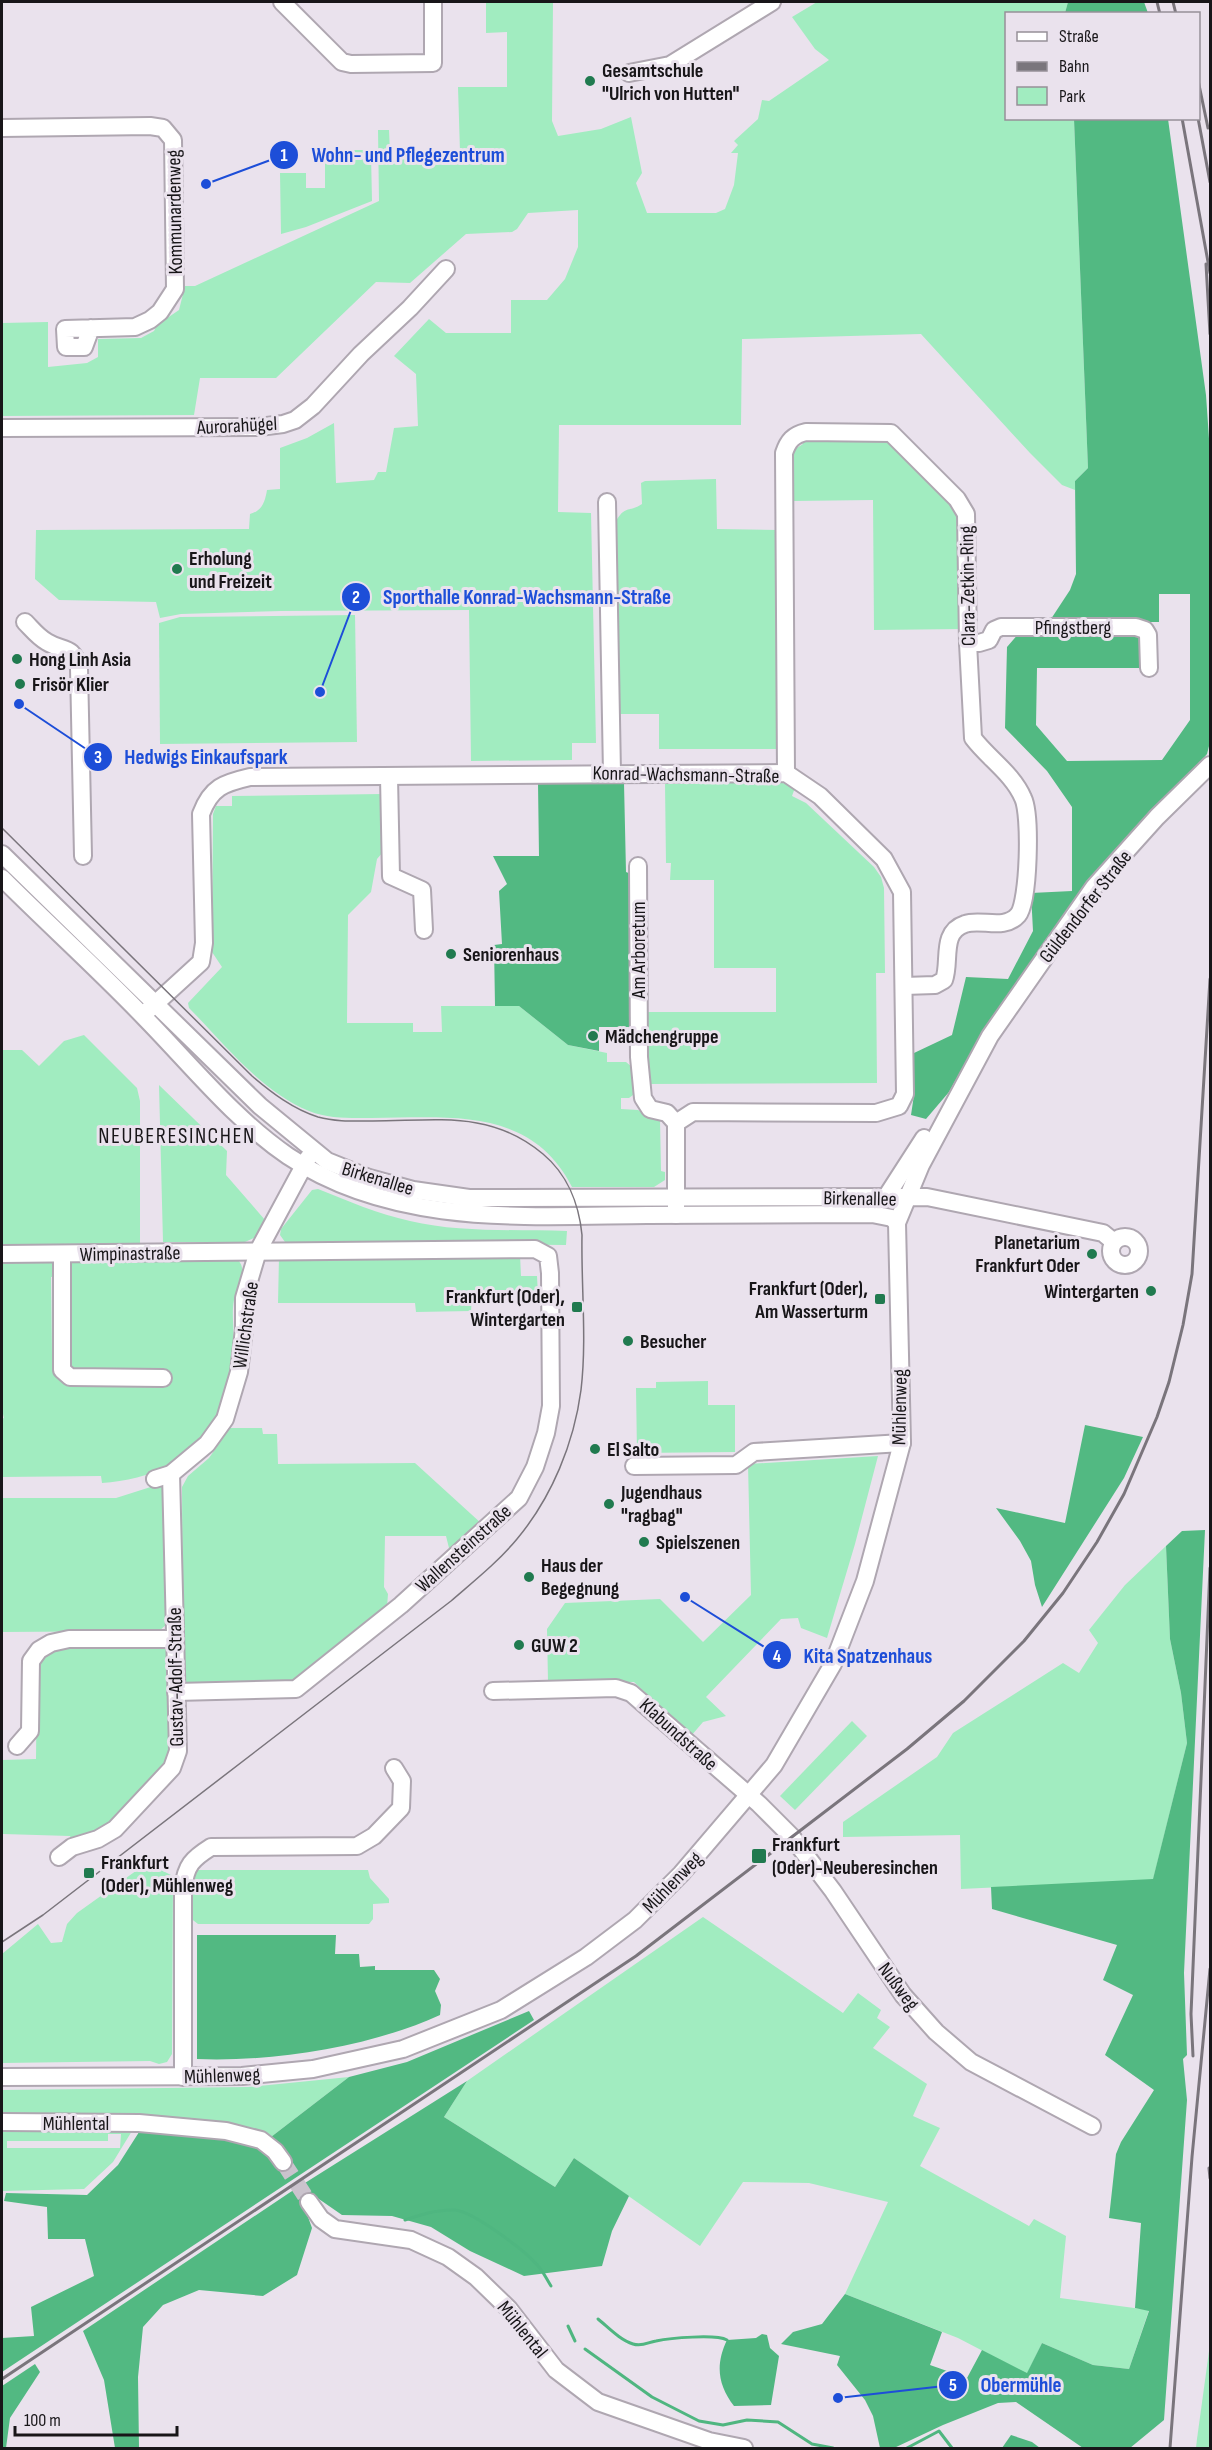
<svg xmlns="http://www.w3.org/2000/svg" width="1212" height="2450" font-family="'Sofia Sans Condensed',sans-serif">
<style>
.green{fill:#a1ecc0;fill-rule:evenodd}
.forest{fill:#52b982}
.water{fill:#4fb680}
.lines{fill:none;stroke-linecap:round;stroke-linejoin:round}
.stream{stroke:#4fb680;stroke-width:3}
.minor-tunnel{stroke:#cac3cd;stroke-width:16;stroke-dasharray:16 8;stroke-linecap:butt}
.minor-casing{stroke:#afa7b1;stroke-width:20}
.minor{stroke:#fff;stroke-width:16}
.tram{stroke:#7a757c;stroke-width:1.5}
.rail{stroke:#7a757c;stroke-width:3}
.poi-dot{fill:#207a4f;stroke:#eae2ed;stroke-width:2}
.labels{text-anchor:middle;stroke-width:6;stroke-linejoin:round;paint-order:stroke}
.poi-label{font-size:20px;font-weight:bold;fill:#181619;stroke:#eae2ed;text-anchor:start}
.street-label{font-size:20px;fill:#181619;stroke:#eae2ed}
.quarter-label{font-size:22px;letter-spacing:1.5px;fill:#181619;stroke:#eae2ed}
.leader{fill:none;stroke:#1d4ed8;stroke-width:2}
.callout-dot{fill:#1d4ed8;stroke:#eae2ed;stroke-width:2}
.mark-label{font-size:18px;text-anchor:middle;font-weight:bold;fill:#fff}
.callout-label{font-size:21px;text-anchor:middle;font-weight:bold;fill:#1d4ed8;stroke:#eae2ed;stroke-width:6;stroke-linejoin:round;paint-order:stroke}
</style>
<rect width="100%" height="100%" fill="#eae2ed"/>
<g class="green">
<path d="M486,2H553L552,121L558,136L601,129L631,117L642,173L636,183L647,213H716L725,209L734,185L738,153H731L738,145L734,141L758,119L762,100L769,101L829,60L815,49L792,17L817,2H1068L1065,13L1006,14V118L1074,119L1088,468L1075,481V490L1062,485L1030,453L921,334L742,339L741,425H559L558,512L591,513L596,743H572V760L471,761L469,610L281,611L181,614L160,618L156,602L59,600L35,579L36,530L249,529L250,514C262,511 265,502 267,490L280,489V448L307,438L334,423L336,483L374,480L378,472H386L394,428L418,426L416,374L394,356L429,319L446,333H511V300H547L565,279L578,247V210L528,213L517,229L512,232L466,234L410,283L376,282L276,378H200L194,415L2,416V323L48,322V367L87,363L98,357V339L141,338L154,331L157,325L179,310L185,286H195L379,201L378,130H389L390,153L460,152L458,87H507V32L486,33Z"/>
<path d="M325,150H363L371,154L372,201L306,227L281,234L280,173H306V188H325Z"/>
<path d="M803,438L889,441L956,506L959,513L962,629L874,630L873,500L792,501V451L803,444Z"/>
<path d="M716,479L717,529L778,530V749H659V714H618L615,523C625,504 629,513 642,504L641,483L645,481Z"/>
<path d="M355,615L357,742L160,744L159,623L180,617Z"/>
<path d="M775,782L796,785L792,796L806,803L874,867L881,877L884,888L885,973H876L877,1083L646,1084L642,1012H776V968H714V880H670L671,863H666L665,784Z"/>
<path d="M382,794L383,852L377,859L371,892L348,915L347,1023H413V1032H442L441,1006H519L568,1045L607,1053V1062H626L632,1067L633,1095L629,1098H621V1109L638,1110L648,1116L660,1119L661,1171L665,1172V1180L654,1187H572C531,1106 449,1118 371,1118C350,1118 329,1119 309,1111C260,1091 225,1044 189,1008L188,1003L222,967L212,952L213,814L216,806H232V796Z"/>
<path d="M84,1035L137,1088L140,1101V1244L137,1246L2,1248V1050H22L39,1066L64,1041Z"/>
<path d="M159,1085L227,1151L226,1175L265,1220L256,1237L245,1242H163Z"/>
<path d="M318,1189C348,1201 378,1214 410,1221C460,1233 516,1229 567,1231L566,1245L285,1242L280,1235L281,1229L312,1190Z"/>
<path d="M520,1255L521,1276H537L538,1295L472,1296L471,1311L416,1312L415,1303H278L279,1257Z"/>
<path d="M236,1258C250,1270 237,1285 234,1300C231,1315 235,1331 233,1346C231,1369 228,1392 219,1414C198,1460 149,1480 102,1483L101,1476L2,1477V1419L4,1418L2,1410V1260H51L55,1262L58,1276L51,1277L52,1355L59,1356L60,1380L166,1382L74,1370L66,1358L69,1265L77,1260Z"/>
<path d="M708,1381V1405H735V1452L637,1453L636,1388H656V1382Z"/>
<path d="M230,1428H262L263,1434H277L278,1464L415,1463L482,1524L453,1548H449L446,1536H385L384,1587L388,1594L387,1607L289,1685L190,1686L183,1678L182,1487L188,1476L209,1458Z"/>
<path d="M878,1456L855,1544L827,1638L801,1628L798,1618L781,1619L706,1697L726,1716L703,1722L691,1736L634,1682H548L547,1629L565,1603L660,1599L703,1642L751,1595L748,1464Z"/>
<path d="M157,1485L162,1486L165,1496L167,1624L159,1631L2,1632V1498H116Z"/>
<path d="M1166,1546L1170,1639L1181,1693L1187,1743L1153,1880L961,1889L960,1835L843,1837V1822L937,1757L953,1733L1063,1663L1079,1673L1098,1643L1089,1630L1125,1585Z"/>
<path d="M164,1644L170,1652L172,1758L115,1822L92,1837L72,1842L70,1836L3,1834L2,1760L36,1759L37,1664L54,1647Z"/>
<path d="M852,1721L867,1736L795,1810L780,1796Z"/>
<path d="M147,1863L173,1876L172,2054L167,2062L159,2064L150,2061L2,2063V1954L38,1924L51,1943L62,1942L67,1924L77,1913Z"/>
<path d="M196,1870H368L370,1878L389,1899V1903L373,1904V1919L369,1924H198L189,1917L190,1887Z"/>
<path d="M703,1917L843,2013L858,1993L881,2010L877,2018L890,2027L873,2048L927,2084L913,2116L940,2128L920,2166L1029,2226L1034,2219L1066,2236L1060,2298L1149,2310L1129,2369L1093,2365L1042,2343L1027,2374L958,2338L845,2294L888,2202L809,2183L743,2182L700,2246L574,2158L555,2187L444,2117L467,2081Z"/>
<path d="M349,2077L271,2137L226,2128L2,2119V2090L248,2087Z"/>
<path d="M2,2125L135,2126L113,2162L84,2189L2,2191ZM108,2134H121L120,2148H7V2141H108Z"/>
<path d="M1210,2344V2448H1196L1197,2439Z"/>
</g>
<g class="forest">
<path d="M1068,2H1144L1148,13H1065Z"/>
<path d="M1074,119H1168L1206,395L1210,453V742L1207,754L1155,814L1095,875L1016,983L973,1049L949,1092L926,1119L911,1115L914,1095V1053L952,1035L966,977L1008,979L1033,931L1031,893L1072,891V807L1047,771L1005,728L1007,647L1020,632H1135L1142,641V668H1037L1036,725L1067,761L1162,760L1190,720V594H1159V622H1049L1070,590L1076,574L1075,481L1088,468Z"/>
<path d="M538,783H624L626,872L631,874V1027H599V1051L568,1045L519,1006H495L494,945L502,944L499,891L507,884L493,856H539Z"/>
<path d="M1085,1425L1143,1437L1124,1478L1042,1607L1035,1585L1031,1561L1020,1541L996,1508L1065,1523Z"/>
<path d="M1205,1530L1184,1973L1187,2055L1183,2059L1187,2100L1164,2420L1130,2448H1083L1016,2402L998,2403L943,2425L894,2448H880L873,2416L865,2400L837,2365L840,2356L781,2344L793,2332L822,2324L845,2294L942,2332L930,2365L967,2378L982,2350L1027,2373L1042,2343L1093,2365L1129,2369L1149,2311L1135,2308L1141,2223L1109,2218L1116,2154L1121,2142L1154,2090L1105,2055L1133,1995L1103,1980L1117,1945L992,1909L991,1887L1153,1879L1187,1743L1181,1693L1170,1639L1166,1546L1182,1531Z"/>
<path d="M197,1935H336L335,1954H359L360,1967L375,1966V1970H434L440,1979L435,1991L441,2005L440,2015C370,2047 274,2062 197,2059Z"/>
<path d="M529,2011L534,2020L2,2372V2338L34,2336L31,2307L94,2276L85,2239H48L47,2207L4,2201L6,2193L87,2195L118,2165L141,2129C172,2132 241,2134 264,2153C269,2157 273,2163 277,2167L289,2160L271,2137L349,2077L407,2062Z"/>
<path d="M467,2081L444,2117L555,2187L574,2158L629,2196L612,2231L602,2266L524,2276L470,2251L431,2227L392,2216L342,2215L316,2197L304,2206L312,2228L297,2275L263,2296L199,2290L163,2305L143,2327L138,2377L139,2448H115L104,2380L83,2331L289,2193Z"/>
<path d="M35,2364L40,2372L10,2418L6,2448H2V2386Z"/>
</g>
<g class="water">
<path d="M762,2334L767,2335L770,2348L779,2356L771,2405L734,2406C718,2385 715,2365 727,2340L756,2338Z"/>
<path d="M1011,2435L1032,2442L1040,2448H1002Z"/>
</g>
<g class="lines">
<g class="stream">
<path d="M405,2220C420,2215 438,2209 455,2210C474,2212 526,2251 539,2267C544,2273 547,2280 551,2286"/>
<path d="M598,2319C609,2328 620,2340 633,2344C643,2347 648,2342 656,2341C670,2338 716,2334 727,2340"/>
<path d="M568,2326L575,2341"/>
<path d="M585,2349L652,2397L699,2421L723,2425L747,2420L778,2422L812,2444L833,2448"/>
<path d="M907,2448L939,2431L952,2448"/>
</g>
<path class="minor-tunnel" d="M283,2162L309,2202"/>
<g class="minor-casing">
<g id="minor">
<path d="M282,2L342,62L351,64L433,63V2"/>
<path d="M629,73L670,65L772,2"/>
<path d="M2,128L150,126L163,128L173,140L175,289L160,312L150,320L135,327L65,329L66,347H84L91,328"/>
<path d="M2,428L259,427L283,424L295,420L313,406L361,354L410,308L446,269"/>
<path d="M607,502L612,773"/>
<path d="M25,622C32,629 38,637 47,642C63,652 72,644 79,668L83,856"/>
<path d="M968,643H979L989,640L994,630L1001,627H1136L1145,630L1148,635L1149,668"/>
<path d="M786,773L784,453C788,441 793,435 806,432L891,433L957,499L966,514L968,643L973,738C988,758 1013,774 1023,798C1031,814 1029,902 1018,915C1004,931 981,918 965,924C940,932 951,962 944,980L935,985L904,986"/>
<path d="M389,777L391,876L422,890L424,930"/>
<path d="M2,854L260,1106L327,1161L369,1178L413,1190L469,1198L927,1197L1103,1233L1114,1242"/>
<path d="M638,866L639,1057L643,1098L650,1109L667,1113L676,1123"/>
<path d="M2,878C49,925 99,970 145,1018C191,1065 234,1119 288,1156C394,1227 526,1216 647,1215C722,1215 797,1215 872,1214L892,1218L897,1223"/>
<path d="M143,1015L201,962L204,943L201,814C211,787 224,783 250,777L786,773L820,796L884,859L902,892L905,1094L899,1106L876,1113L693,1112L676,1123V1215"/>
<path d="M886,1197L924,1138"/>
<circle cx="1125" cy="1251" r="14"/>
<path d="M2,1254L535,1249L548,1256L550,1273L551,1406L546,1433L535,1467L519,1498L401,1605L296,1689L176,1692"/>
<path d="M62,1254V1370L70,1377L163,1378"/>
<path d="M634,1466L736,1465L754,1452L902,1443"/>
<path d="M155,1479L171,1474L207,1444L225,1419L239,1372L244,1329V1298L258,1251L308,1158"/>
<path d="M493,1691L616,1688L631,1693L759,1804L792,1837L833,1891L903,1995L936,2032L971,2062L1092,2126"/>
<path d="M17,1746L30,1731L31,1661L39,1650L51,1643L69,1639H175"/>
<path d="M59,1857L72,1847L98,1839L115,1829L172,1768L178,1751L171,1474"/>
<path d="M2,2077L242,2076L313,2069L403,2049L501,2010L586,1957L635,1920L681,1874L774,1765L833,1664L865,1581L902,1443L897,1223L921,1165L990,1036L1094,887L1157,817L1210,765"/>
<path d="M183,2077V1888C186,1865 192,1859 211,1847L357,1846L374,1836L401,1808L402,1781L394,1768"/>
<path d="M2,2122L139,2123L226,2131L261,2140L275,2151L283,2162"/>
<path d="M309,2202L321,2219L335,2229L411,2240L448,2257L476,2277L509,2309L556,2370L598,2402L709,2441L744,2448"/>
</g>
</g>
<use href="#minor" class="minor"/>
<path class="tram" d="M2,828L252,1076C272,1093 293,1109 318,1117C336,1122 355,1121 373,1121C437,1121 491,1110 543,1154C567,1174 579,1204 582,1235C581,1286 587,1339 581,1390C574,1443 552,1497 517,1539C498,1562 474,1581 451,1601L43,1915L2,1942"/>
<g class="rail">
<path d="M1157,2L1160,14"/>
<path d="M1173,2L1176,14"/>
<path d="M1198,80L1208,128"/>
<path d="M1182,118L1210,273"/>
<path d="M1198,118L1210,182"/>
<path d="M1206,264L1210,334"/>
<path d="M1193,2056L1191,2014L1210,1568"/>
<path d="M1209,2168L1210,2178"/>
<path d="M2,2379L636,1956L907,1749L964,1701L1024,1641L1063,1593L1097,1542L1124,1494L1157,1417L1169,1382L1183,1325L1192,1274L1210,979"/>
<path d="M1170,2448L1192,2157L1210,1969"/>
</g>
</g>
<g class="poi-dot">
<circle cx="590" cy="81" r="6"/>
<circle cx="177" cy="569" r="6"/>
<circle cx="17" cy="659" r="6"/>
<circle cx="20" cy="684" r="6"/>
<circle cx="451" cy="954" r="6"/>
<circle cx="593" cy="1036" r="6"/>
<circle cx="1092" cy="1254" r="6"/>
<circle cx="1151" cy="1291" r="6"/>
<rect x="874" y="1293" width="12" height="12" rx="3"/>
<rect x="571" y="1301" width="12" height="12" rx="3"/>
<circle cx="628" cy="1341" r="6"/>
<circle cx="595" cy="1449" r="6"/>
<circle cx="609" cy="1504" r="6"/>
<circle cx="644" cy="1542" r="6"/>
<circle cx="529" cy="1577" r="6"/>
<circle cx="519" cy="1645" r="6"/>
<rect x="751" y="1848" width="16" height="16" rx="3"/>
<rect x="83" y="1867" width="12" height="12" rx="3"/>
</g>
<g class="labels">
<g class="poi-label">
<text x="602" y="77">Gesamtschule<tspan x="602" dy="23">"Ulrich von Hutten"</tspan></text>
<text x="189" y="565">Erholung<tspan x="189" dy="23">und Freizeit</tspan></text>
<text x="29" y="666">Hong Linh Asia</text>
<text x="32" y="691">Frisör Klier</text>
<text x="463" y="961">Seniorenhaus</text>
<text x="605" y="1043">Mädchengruppe</text>
<text x="1080" y="1249" text-anchor="end">Planetarium<tspan x="1080" dy="23">Frankfurt Oder</tspan></text>
<text x="868" y="1295" text-anchor="end">Frankfurt (Oder),<tspan x="868" dy="23">Am Wasserturm</tspan></text>
<text x="1139" y="1298" text-anchor="end">Wintergarten</text>
<text x="565" y="1303" text-anchor="end">Frankfurt (Oder),<tspan x="565" dy="23">Wintergarten</tspan></text>
<text x="640" y="1348">Besucher</text>
<text x="607" y="1456">El Salto</text>
<text x="621" y="1499">Jugendhaus<tspan x="621" dy="23">"ragbag"</tspan></text>
<text x="656" y="1549">Spielszenen</text>
<text x="541" y="1572">Haus der<tspan x="541" dy="23">Begegnung</tspan></text>
<text x="531" y="1652">GUW 2</text>
<text x="772" y="1851">Frankfurt<tspan x="772" dy="23">(Oder)-Neuberesinchen</tspan></text>
<text x="101" y="1869">Frankfurt<tspan x="101" dy="23">(Oder), Mühlenweg</tspan></text>
</g>
<g class="street-label">
<text transform="translate(174 212) rotate(-91)" y="7">Kommunardenweg</text>
<text transform="translate(237 425) rotate(-3)" y="7">Aurorahügel</text>
<text transform="translate(967 586) rotate(-91)" y="7">Clara-Zetkin-Ring</text>
<text x="1073" y="634">Pfingstberg</text>
<text transform="translate(686 774) rotate(1)" y="7">Konrad-Wachsmann-Straße</text>
<text transform="translate(1085 906) rotate(-52)" y="7">Güldendorfer Straße</text>
<text transform="translate(638 950) rotate(-90)" y="7">Am Arboretum</text>
<text transform="translate(378 1178) rotate(17)" y="7">Birkenallee</text>
<text transform="translate(860 1198) rotate(1)" y="7">Birkenallee</text>
<text transform="translate(130 1253) rotate(-1)" y="7">Wimpinastraße</text>
<text transform="translate(245 1325) rotate(-82)" y="7">Willichstraße</text>
<text transform="translate(899 1407) rotate(-89)" y="7">Mühlenweg</text>
<text transform="translate(463 1548) rotate(-42)" y="7">Wallensteinstraße</text>
<text transform="translate(175 1677) rotate(-91)" y="7">Gustav-Adolf-Straße</text>
<text transform="translate(679 1734) rotate(42)" y="7">Klabundstraße</text>
<text transform="translate(672 1882) rotate(-46)" y="7">Mühlenweg</text>
<text transform="translate(899 1986) rotate(53)" y="7">Nußweg</text>
<text transform="translate(222 2075) rotate(-2)" y="7">Mühlenweg</text>
<text x="76" y="2130">Mühlental</text>
<text transform="translate(523 2329) rotate(51)" y="7">Mühlental</text>
</g>
<g class="quarter-label">
<text x="177" y="1143">NEUBERESINCHEN</text>
</g>
</g>
<path class="leader" d="M206 184L284 155M320 692L356 597M19 704L98 757M685 1597L777 1655M838 2398L953 2385"/>
<g class="callout-dot">
<circle cx="206" cy="184" r="6"/>
<circle cx="320" cy="692" r="6"/>
<circle cx="19" cy="704" r="6"/>
<circle cx="685" cy="1597" r="6"/>
<circle cx="838" cy="2398" r="6"/>
<circle cx="284" cy="155" r="15"/>
<circle cx="356" cy="597" r="15"/>
<circle cx="98" cy="757" r="15"/>
<circle cx="777" cy="1655" r="15"/>
<circle cx="953" cy="2385" r="15"/>
</g>
<g class="mark-label">
<text x="284" y="161">1</text>
<text x="356" y="603">2</text>
<text x="98" y="763">3</text>
<text x="777" y="1662">4</text>
<text x="953" y="2391">5</text>
</g>
<g class="callout-label">
<text x="408" y="162">Wohn- und Pflegezentrum</text>
<text x="527" y="604">Sporthalle Konrad-Wachsmann-Straße</text>
<text x="206" y="764">Hedwigs Einkaufspark</text>
<text x="868" y="1663">Kita Spatzenhaus</text>
<text x="1021" y="2392">Obermühle</text>
</g>
<rect width="1212" height="2450" fill="none" stroke="#181619" stroke-width="6"/>
<rect x="1005" y="12" width="195" height="108" fill="#eae2ed" stroke="#969098" stroke-width="1.5"/>
<rect x="1017" y="32" width="30" height="9" fill="#ffffff" stroke="#969098" stroke-width="1.5"/>
<text x="1059" y="42" font-size="18" fill="#181619">Straße</text>
<rect x="1017" y="62" width="30" height="9" fill="#7a757c" stroke="#969098" stroke-width="1.5"/>
<text x="1059" y="72" font-size="18" fill="#181619">Bahn</text>
<rect x="1017" y="87" width="30" height="18" fill="#a1ecc0" stroke="#969098" stroke-width="1.5"/>
<text x="1059" y="102" font-size="18" fill="#181619">Park</text>
<path d="M15 2426v9h162v-9" fill="none" stroke="#181619" stroke-width="3"/>
<text x="24" y="2426" font-size="18" fill="#181619" stroke="#eae2ed" stroke-width="4.5" paint-order="stroke">100 m</text>
</svg>
